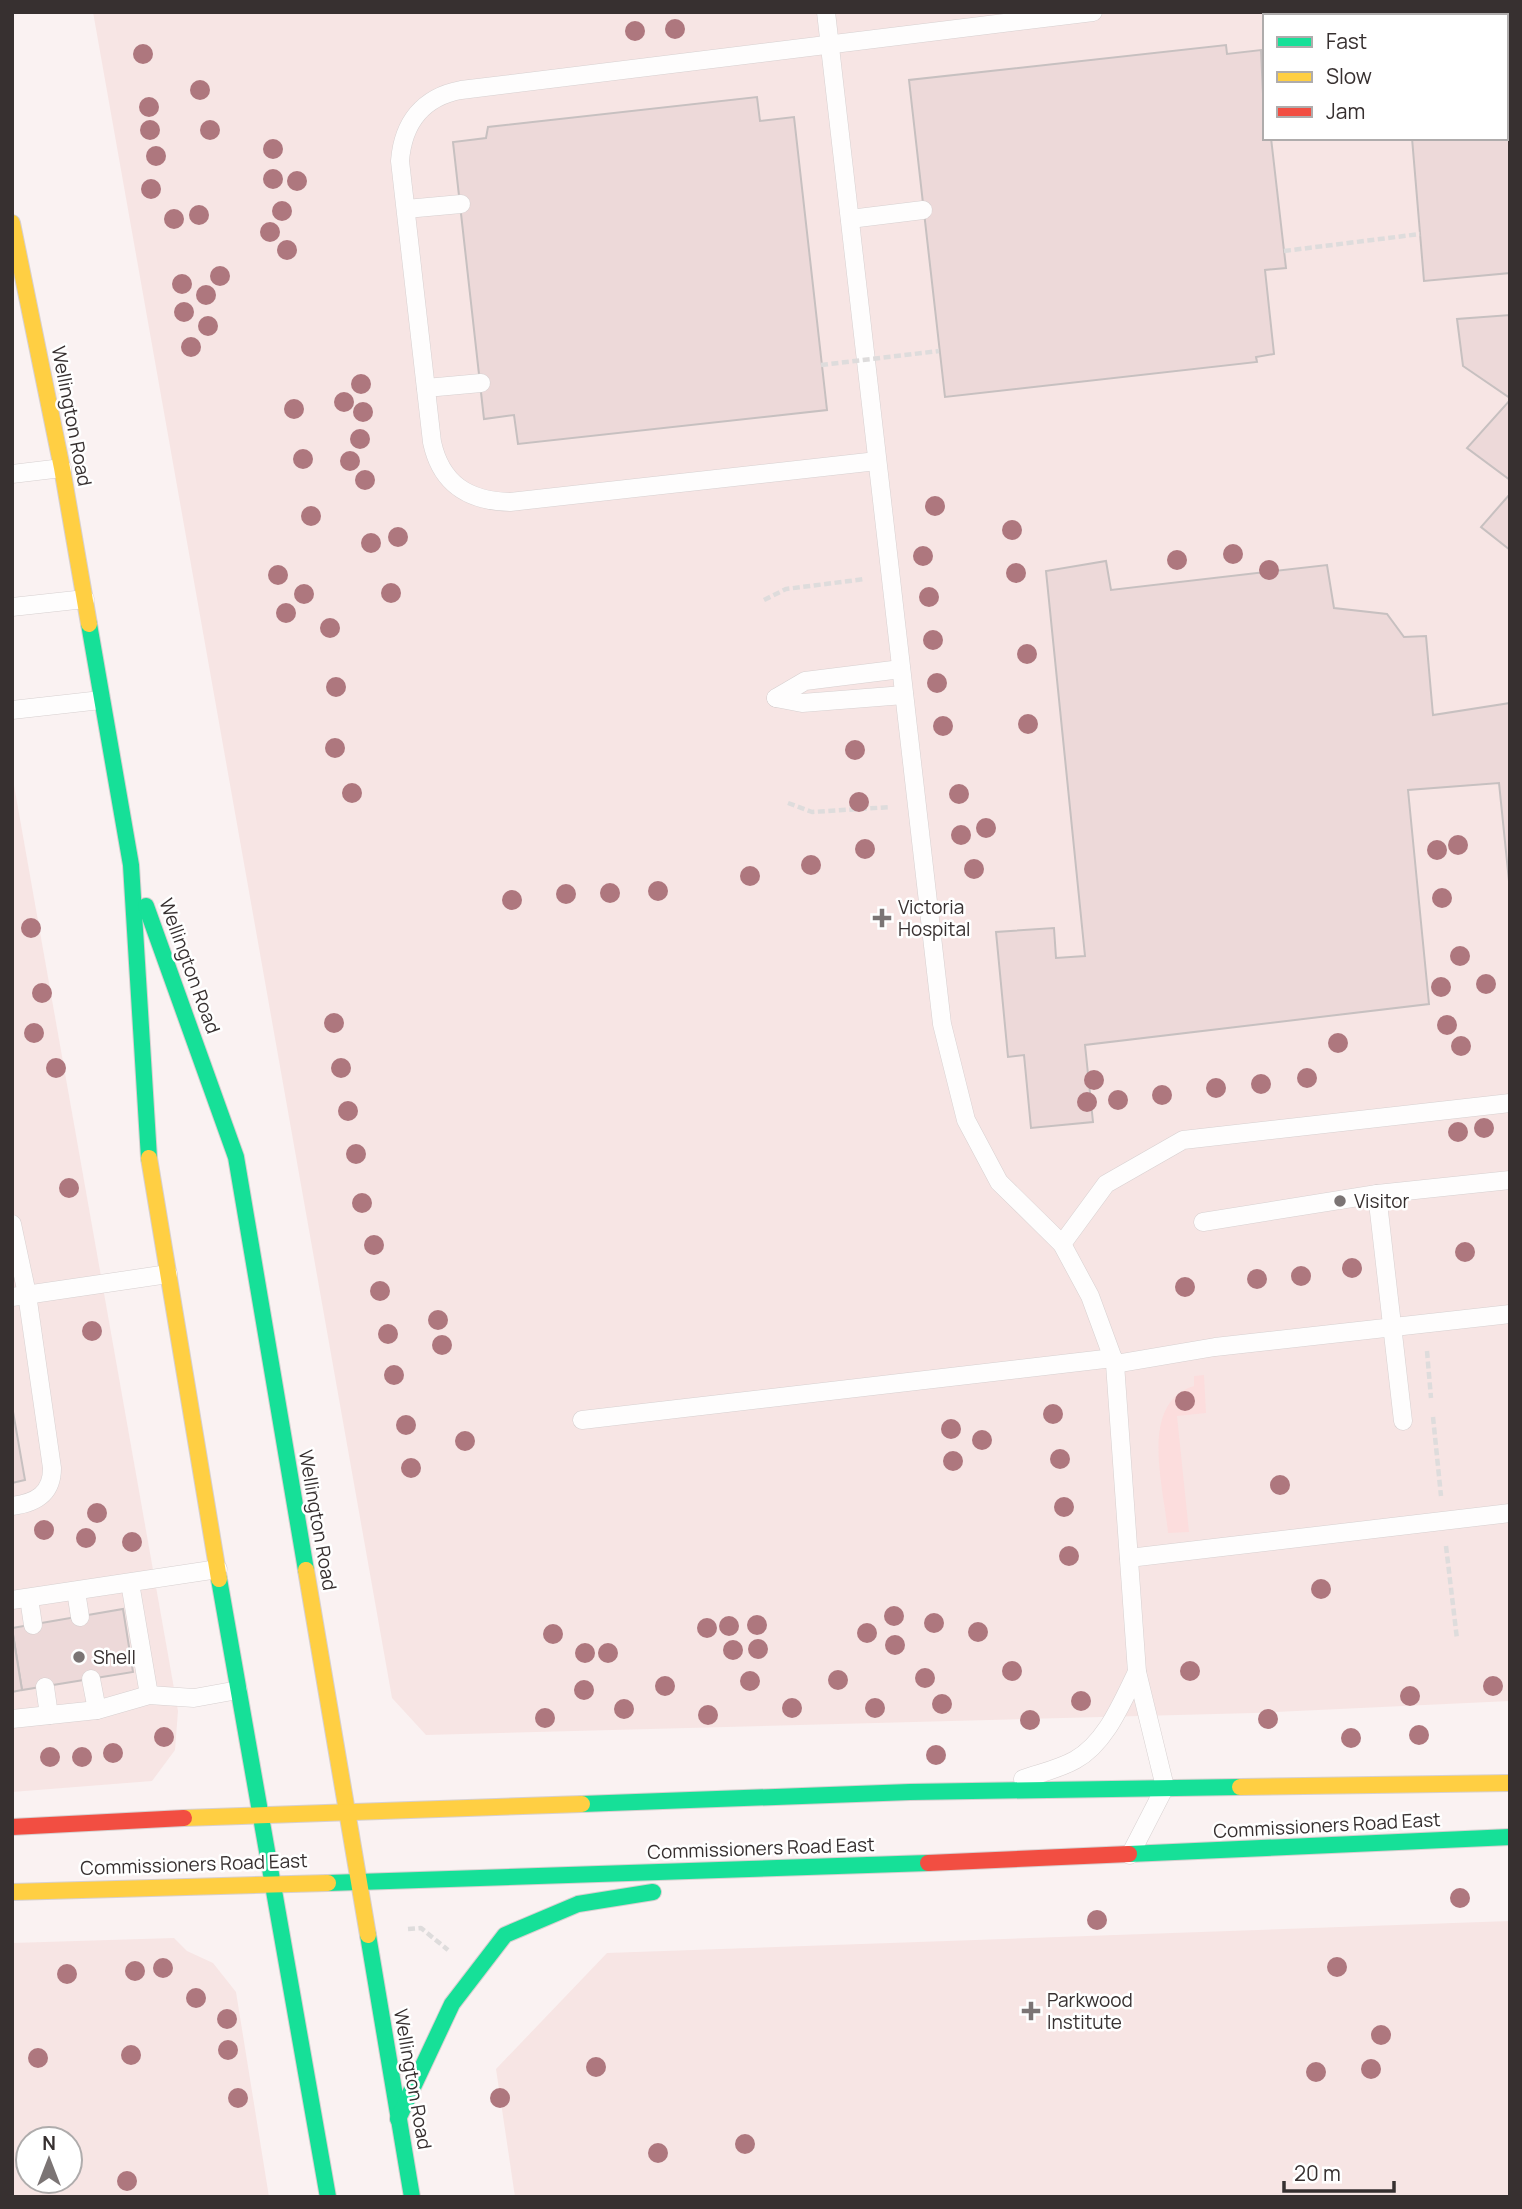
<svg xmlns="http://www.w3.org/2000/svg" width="1522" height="2209" font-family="Manrope,sans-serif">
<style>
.built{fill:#f7e5e4;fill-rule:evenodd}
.green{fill:#fcdddd}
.building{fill:#edd9d9;stroke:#c7c0c0;stroke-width:2}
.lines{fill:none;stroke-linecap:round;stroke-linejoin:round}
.lane-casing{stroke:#d7d0d0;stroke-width:19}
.fast-casing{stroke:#d7d0d0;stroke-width:18}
.slow-casing{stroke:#d7d0d0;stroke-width:18}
.jam-casing{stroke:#d7d0d0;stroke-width:18}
.path{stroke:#dedcdc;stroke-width:4.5;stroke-dasharray:7 3.5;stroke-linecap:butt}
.lane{stroke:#fefdfd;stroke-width:18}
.fast{stroke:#16e098;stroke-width:16}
.slow{stroke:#ffcf43;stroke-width:16}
.jam{stroke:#f24e42;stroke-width:16}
.path-bridge{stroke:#dedcdc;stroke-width:4.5;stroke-dasharray:7 3.5;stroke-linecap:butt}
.tree{fill:#ae777e}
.poi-dot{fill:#7b7474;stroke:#fff;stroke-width:2.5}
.labels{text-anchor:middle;stroke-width:5;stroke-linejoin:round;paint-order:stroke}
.street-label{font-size:19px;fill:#373030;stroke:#fff}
.poi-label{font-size:19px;fill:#373030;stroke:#fff;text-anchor:start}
</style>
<rect width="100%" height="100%" fill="#faf2f2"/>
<g class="built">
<path d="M93,12H1510V1701L1254,1713L426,1735L392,1698ZM1265,16H1506V138H1265Z"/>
<path d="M12,774L178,1711L175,1750L152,1781L12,1792Z"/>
<path d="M1510,1921V2197H515L496,2069L607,1953Z"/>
<path d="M174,1938L187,1951L213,1963L236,1992L269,2197H12V1943ZM28,2139H70V2181H28Z"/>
</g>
<path class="green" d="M1204,1375L1206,1413L1177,1416L1189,1532L1168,1533C1164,1487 1138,1403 1194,1386V1376Z"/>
<g class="building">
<path d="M1433,12H1510V273L1424,281L1412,138H1506V16H1430Z"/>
<path d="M1226,45L1227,54L1261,50L1265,138H1271L1286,268L1265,270L1274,354L1256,357L1257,362L945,397L909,80Z"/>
<path d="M757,97L760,121L794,117L827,410L518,444L514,415L484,419L453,142L486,138L488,127Z"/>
<path d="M1510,315V398L1463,366L1457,319Z"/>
<path d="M1510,400V480L1467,448Z"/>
<path d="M1510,494V550L1481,527Z"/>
<path d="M1106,561L1111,590L1327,565L1334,608L1387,614L1404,637L1426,636L1433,715L1510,703V891L1499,783L1408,790L1429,1004L1085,1045L1093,1122L1031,1128L1024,1055L1008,1057L996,932L1054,928L1056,958L1085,956L1046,571Z"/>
<path d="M12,1406L25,1480L12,1483Z"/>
<path d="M123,1609L133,1672L22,1690L12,1628Z"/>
<path d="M12,1629L22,1690L12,1692Z"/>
</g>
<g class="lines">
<g class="lane-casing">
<g id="lane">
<path d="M826,12L942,1024L966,1120L999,1182L1062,1244L1090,1296L1115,1364L1137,1672L1165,1787L1130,1855"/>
<path d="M1326,16V12"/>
<path d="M406,209L461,204"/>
<path d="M850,219L923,210"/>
<path d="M426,388L481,383"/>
<path d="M877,461L510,502C468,501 441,484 432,442L400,161C403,123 423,97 461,90L1093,12"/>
<path d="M12,474L62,468"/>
<path d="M12,607L85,599"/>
<path d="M776,698L805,681L901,669"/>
<path d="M776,698L802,703L904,695"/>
<path d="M12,710L101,700"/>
<path d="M1377,1194L1403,1421"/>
<path d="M1203,1222L1377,1194L1510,1180"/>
<path d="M12,1224L27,1294L52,1468C52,1494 36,1503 12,1506"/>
<path d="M1062,1244L1106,1184L1183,1140L1510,1103"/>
<path d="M12,1297L168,1274"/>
<path d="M1115,1364L1215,1347L1510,1314"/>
<path d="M582,1420L1113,1358"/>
<path d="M1129,1558L1510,1513"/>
<path d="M130,1583L149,1695"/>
<path d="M76,1591L80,1617"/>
<path d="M29,1598L33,1625"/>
<path d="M12,1600L218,1569"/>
<path d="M91,1679L97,1710"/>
<path d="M45,1687L49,1715"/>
<path d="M12,1719L97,1710L149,1695L194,1698L238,1690"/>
<path d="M1023,1779C1040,1773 1059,1769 1075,1760C1106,1743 1122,1702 1137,1672"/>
</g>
</g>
<g class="fast-casing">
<g id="fast">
<path d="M89,624L131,865L149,1158"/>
<path d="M146,906L236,1157L306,1570"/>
<path d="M219,1579L328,2197"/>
<path d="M582,1804L910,1792L1240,1787"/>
<path d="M1129,1854L1510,1837"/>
<path d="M328,1883L928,1863"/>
<path d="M368,1935L412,2197"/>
<path d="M398,2119L452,2004L505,1935L578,1904L653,1892"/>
</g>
</g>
<g class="slow-casing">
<g id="slow">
<path d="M12,223L62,468L89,624"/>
<path d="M149,1158L219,1579"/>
<path d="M306,1570L368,1935"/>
<path d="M1240,1787L1510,1783"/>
<path d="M184,1818L582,1804"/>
<path d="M12,1892L328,1883"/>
</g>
</g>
<g class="jam-casing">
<g id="jam">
<path d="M12,1827L184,1818"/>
<path d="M928,1863L1129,1854"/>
</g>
</g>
<g class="path">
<path d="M1284,251L1420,234"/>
<path d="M764,600L786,589L865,579"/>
<path d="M788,803L812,812L891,807"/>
<path d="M1427,1351L1431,1398"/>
<path d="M1433,1417L1441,1496"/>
<path d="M1446,1546L1457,1639"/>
<path d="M408,1929L421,1928L448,1950"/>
</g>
<use href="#lane" class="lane"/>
<use href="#fast" class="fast"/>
<use href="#slow" class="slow"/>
<use href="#jam" class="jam"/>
<path class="path-bridge" d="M821,365L939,351"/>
</g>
<g class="tree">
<circle cx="675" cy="29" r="10"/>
<circle cx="635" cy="31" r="10"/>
<circle cx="143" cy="54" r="10"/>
<circle cx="200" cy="90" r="10"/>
<circle cx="149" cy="107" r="10"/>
<circle cx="150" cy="130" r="10"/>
<circle cx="210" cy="130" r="10"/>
<circle cx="273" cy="149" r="10"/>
<circle cx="156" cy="156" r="10"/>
<circle cx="273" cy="179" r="10"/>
<circle cx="297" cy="181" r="10"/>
<circle cx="151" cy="189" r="10"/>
<circle cx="282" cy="211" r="10"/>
<circle cx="199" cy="215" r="10"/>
<circle cx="174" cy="219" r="10"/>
<circle cx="270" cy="232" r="10"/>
<circle cx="287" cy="250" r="10"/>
<circle cx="220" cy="276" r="10"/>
<circle cx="182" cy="284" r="10"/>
<circle cx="206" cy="295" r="10"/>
<circle cx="184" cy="312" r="10"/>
<circle cx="208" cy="326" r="10"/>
<circle cx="191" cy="347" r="10"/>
<circle cx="361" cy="384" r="10"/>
<circle cx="344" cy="402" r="10"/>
<circle cx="294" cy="409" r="10"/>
<circle cx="363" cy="412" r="10"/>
<circle cx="360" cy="439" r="10"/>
<circle cx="303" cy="459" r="10"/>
<circle cx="350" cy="461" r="10"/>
<circle cx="365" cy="480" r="10"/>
<circle cx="935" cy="506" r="10"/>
<circle cx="311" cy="516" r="10"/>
<circle cx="1012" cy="530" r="10"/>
<circle cx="398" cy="537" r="10"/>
<circle cx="371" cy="543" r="10"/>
<circle cx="1233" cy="554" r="10"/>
<circle cx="923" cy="556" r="10"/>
<circle cx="1177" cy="560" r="10"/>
<circle cx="1269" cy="570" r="10"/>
<circle cx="1016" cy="573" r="10"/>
<circle cx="278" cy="575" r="10"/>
<circle cx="391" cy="593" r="10"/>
<circle cx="304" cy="594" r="10"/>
<circle cx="929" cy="597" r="10"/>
<circle cx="286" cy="613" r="10"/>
<circle cx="330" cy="628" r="10"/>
<circle cx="933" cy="640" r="10"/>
<circle cx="1027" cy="654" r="10"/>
<circle cx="937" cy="683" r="10"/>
<circle cx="336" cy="687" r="10"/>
<circle cx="1028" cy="724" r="10"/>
<circle cx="943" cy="726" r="10"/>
<circle cx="335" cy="748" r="10"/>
<circle cx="855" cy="750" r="10"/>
<circle cx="352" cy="793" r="10"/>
<circle cx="959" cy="794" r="10"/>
<circle cx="859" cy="802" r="10"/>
<circle cx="986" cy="828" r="10"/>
<circle cx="961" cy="835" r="10"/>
<circle cx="1458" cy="845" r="10"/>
<circle cx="865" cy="849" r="10"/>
<circle cx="1437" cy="850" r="10"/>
<circle cx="811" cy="865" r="10"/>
<circle cx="974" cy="869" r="10"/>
<circle cx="750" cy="876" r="10"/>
<circle cx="658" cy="891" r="10"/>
<circle cx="610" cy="893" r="10"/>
<circle cx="566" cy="894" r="10"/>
<circle cx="1442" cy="898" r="10"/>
<circle cx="512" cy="900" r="10"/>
<circle cx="31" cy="928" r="10"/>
<circle cx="1460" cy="956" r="10"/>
<circle cx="1486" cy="984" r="10"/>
<circle cx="1441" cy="987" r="10"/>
<circle cx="42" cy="993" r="10"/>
<circle cx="334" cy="1023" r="10"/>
<circle cx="1447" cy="1025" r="10"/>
<circle cx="34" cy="1033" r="10"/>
<circle cx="1338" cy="1043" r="10"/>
<circle cx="1461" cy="1046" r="10"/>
<circle cx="56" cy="1068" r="10"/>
<circle cx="341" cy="1068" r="10"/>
<circle cx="1307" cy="1078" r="10"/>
<circle cx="1094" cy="1080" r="10"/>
<circle cx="1261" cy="1084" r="10"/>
<circle cx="1216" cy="1088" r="10"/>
<circle cx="1162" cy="1095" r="10"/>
<circle cx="1118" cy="1100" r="10"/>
<circle cx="1087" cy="1102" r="10"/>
<circle cx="348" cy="1111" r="10"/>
<circle cx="1484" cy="1128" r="10"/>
<circle cx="1458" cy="1132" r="10"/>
<circle cx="356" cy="1154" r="10"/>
<circle cx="69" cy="1188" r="10"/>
<circle cx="362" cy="1203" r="10"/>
<circle cx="374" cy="1245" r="10"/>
<circle cx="1465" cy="1252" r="10"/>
<circle cx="1352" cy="1268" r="10"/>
<circle cx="1301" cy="1276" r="10"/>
<circle cx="1257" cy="1279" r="10"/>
<circle cx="1185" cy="1287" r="10"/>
<circle cx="380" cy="1291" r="10"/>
<circle cx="438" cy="1320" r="10"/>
<circle cx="92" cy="1331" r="10"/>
<circle cx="388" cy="1334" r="10"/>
<circle cx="442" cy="1345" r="10"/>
<circle cx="394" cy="1375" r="10"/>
<circle cx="1185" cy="1401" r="10"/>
<circle cx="1053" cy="1414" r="10"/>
<circle cx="406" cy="1425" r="10"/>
<circle cx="951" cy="1429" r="10"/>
<circle cx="982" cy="1440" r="10"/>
<circle cx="465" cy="1441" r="10"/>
<circle cx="1060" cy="1459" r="10"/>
<circle cx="953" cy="1461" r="10"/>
<circle cx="411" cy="1468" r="10"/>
<circle cx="1280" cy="1485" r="10"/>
<circle cx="1064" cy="1507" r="10"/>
<circle cx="97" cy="1513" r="10"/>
<circle cx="44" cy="1530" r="10"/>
<circle cx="86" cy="1538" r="10"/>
<circle cx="132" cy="1542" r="10"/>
<circle cx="1069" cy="1556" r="10"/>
<circle cx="1321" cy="1589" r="10"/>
<circle cx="894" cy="1616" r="10"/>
<circle cx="934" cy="1623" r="10"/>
<circle cx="757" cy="1625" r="10"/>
<circle cx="729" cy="1626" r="10"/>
<circle cx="707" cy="1628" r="10"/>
<circle cx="978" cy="1632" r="10"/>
<circle cx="867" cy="1633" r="10"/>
<circle cx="553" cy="1634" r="10"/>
<circle cx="895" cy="1645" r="10"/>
<circle cx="758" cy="1649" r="10"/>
<circle cx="733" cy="1650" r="10"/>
<circle cx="585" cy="1653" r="10"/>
<circle cx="608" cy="1653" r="10"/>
<circle cx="1012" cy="1671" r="10"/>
<circle cx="1190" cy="1671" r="10"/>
<circle cx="925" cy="1678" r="10"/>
<circle cx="838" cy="1680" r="10"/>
<circle cx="750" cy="1681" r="10"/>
<circle cx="665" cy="1686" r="10"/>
<circle cx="1493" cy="1686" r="10"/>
<circle cx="584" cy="1690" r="10"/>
<circle cx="1410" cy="1696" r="10"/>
<circle cx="1081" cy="1701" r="10"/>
<circle cx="942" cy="1704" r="10"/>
<circle cx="792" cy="1708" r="10"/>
<circle cx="875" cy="1708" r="10"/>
<circle cx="624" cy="1709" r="10"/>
<circle cx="708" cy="1715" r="10"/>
<circle cx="545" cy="1718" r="10"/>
<circle cx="1268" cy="1719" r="10"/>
<circle cx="1030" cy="1720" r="10"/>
<circle cx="1419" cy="1735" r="10"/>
<circle cx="164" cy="1737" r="10"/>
<circle cx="1351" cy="1738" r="10"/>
<circle cx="113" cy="1753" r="10"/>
<circle cx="936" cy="1755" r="10"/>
<circle cx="50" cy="1757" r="10"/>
<circle cx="82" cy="1757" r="10"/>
<circle cx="1460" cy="1898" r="10"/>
<circle cx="1097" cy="1920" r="10"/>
<circle cx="1337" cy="1967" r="10"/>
<circle cx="163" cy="1968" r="10"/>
<circle cx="135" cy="1971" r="10"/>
<circle cx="67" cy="1974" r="10"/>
<circle cx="196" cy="1998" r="10"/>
<circle cx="227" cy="2019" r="10"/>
<circle cx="1381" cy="2035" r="10"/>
<circle cx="228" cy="2050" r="10"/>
<circle cx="131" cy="2055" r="10"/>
<circle cx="38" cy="2058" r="10"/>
<circle cx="596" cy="2067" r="10"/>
<circle cx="1371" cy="2069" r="10"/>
<circle cx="1316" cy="2072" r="10"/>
<circle cx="238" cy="2098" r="10"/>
<circle cx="500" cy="2098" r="10"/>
<circle cx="745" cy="2144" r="10"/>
<circle cx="658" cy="2153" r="10"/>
<circle cx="127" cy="2181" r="10"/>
</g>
<g class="poi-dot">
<path d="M878.5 907.5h7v7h7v7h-7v7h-7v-7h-7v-7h7z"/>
<circle cx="1340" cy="1201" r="7"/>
<circle cx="79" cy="1657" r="7"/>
<path d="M1027.5 2000.5h7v7h7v7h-7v7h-7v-7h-7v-7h7z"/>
</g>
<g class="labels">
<g class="street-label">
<text transform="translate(72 416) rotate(79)" y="7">Wellington Road</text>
<text transform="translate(190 966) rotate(70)" y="7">Wellington Road</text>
<text transform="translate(318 1520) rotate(80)" y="7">Wellington Road</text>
<text transform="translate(1327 1825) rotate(-3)" y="7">Commissioners Road East</text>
<text transform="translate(761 1848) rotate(-2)" y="7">Commissioners Road East</text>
<text transform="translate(194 1864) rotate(-2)" y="7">Commissioners Road East</text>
<text transform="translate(413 2079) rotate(80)" y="7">Wellington Road</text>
</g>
<g class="poi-label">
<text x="898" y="914">Victoria<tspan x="898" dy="22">Hospital</tspan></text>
<text x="1354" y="1208">Visitor</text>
<text x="93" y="1664">Shell</text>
<text x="1047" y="2007">Parkwood<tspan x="1047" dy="22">Institute</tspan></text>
</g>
</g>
<rect width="1522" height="2209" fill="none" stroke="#373030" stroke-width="28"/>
<rect x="1263" y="14" width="245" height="126" fill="#ffffff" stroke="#afacac" stroke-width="2"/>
<rect x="1277" y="37" width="35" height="10" fill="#16e098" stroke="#afacac" stroke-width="2"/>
<text x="1326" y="49" font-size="21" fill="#373030">Fast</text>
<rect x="1277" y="72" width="35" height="10" fill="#ffcf43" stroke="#afacac" stroke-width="2"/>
<text x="1326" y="84" font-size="21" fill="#373030">Slow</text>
<rect x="1277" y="107" width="35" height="10" fill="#f24e42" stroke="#afacac" stroke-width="2"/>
<text x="1326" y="119" font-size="21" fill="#373030">Jam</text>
<g transform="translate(49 2160)"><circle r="33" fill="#ffffff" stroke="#afacac" stroke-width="2"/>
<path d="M0-5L12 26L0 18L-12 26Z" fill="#7b7474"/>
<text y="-10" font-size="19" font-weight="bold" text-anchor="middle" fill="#373030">N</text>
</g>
<path d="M1284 2181v10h110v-10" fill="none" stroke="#373030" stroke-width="3.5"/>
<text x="1294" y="2181" font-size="21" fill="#373030" stroke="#ffffff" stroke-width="5" paint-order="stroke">20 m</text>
</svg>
